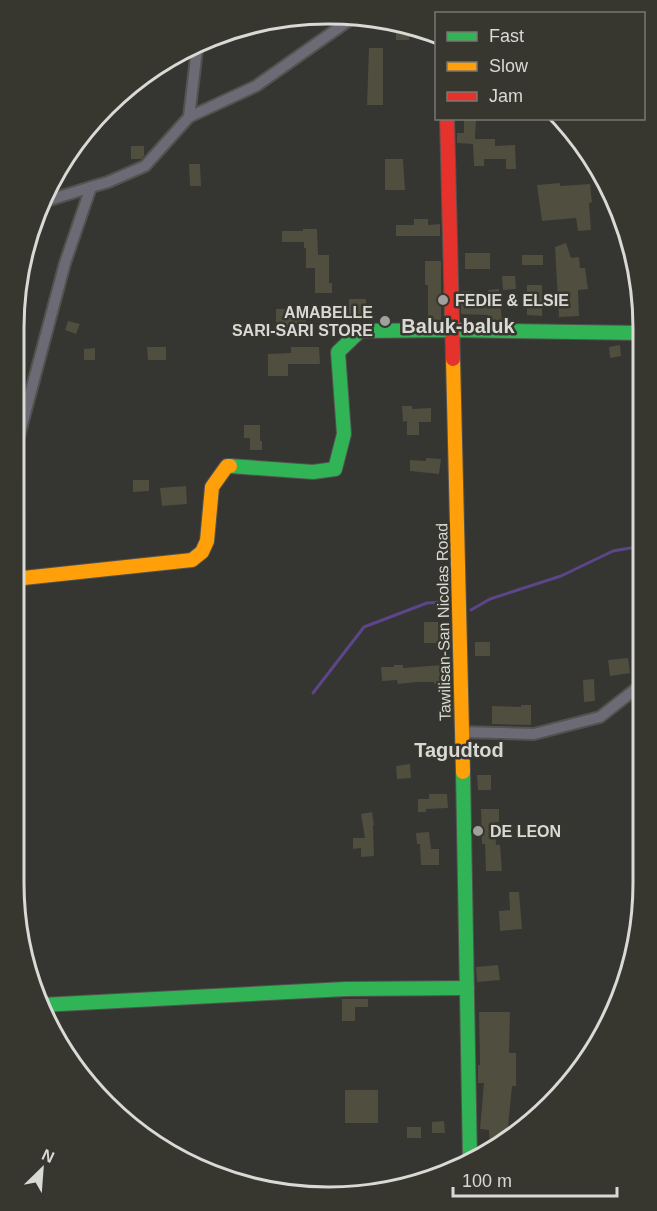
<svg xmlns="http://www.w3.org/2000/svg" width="657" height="1211" font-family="Arial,sans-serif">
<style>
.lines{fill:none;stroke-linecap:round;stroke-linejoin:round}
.stream{stroke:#5d4589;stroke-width:3}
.building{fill:#4f4e3f}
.street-casing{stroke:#52524f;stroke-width:14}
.fast-casing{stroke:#52524f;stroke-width:16}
.slow-casing{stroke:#52524f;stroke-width:16}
.jam-casing{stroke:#52524f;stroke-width:16}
.street{stroke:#6c6a74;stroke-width:10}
.fast{stroke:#30b455;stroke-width:14}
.slow{stroke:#ff9f0a;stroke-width:14}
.jam{stroke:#e5322d;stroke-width:14}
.poi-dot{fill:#a0a09c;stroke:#37372f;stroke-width:2}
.labels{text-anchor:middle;stroke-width:5;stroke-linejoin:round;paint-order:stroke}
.poi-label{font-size:16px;font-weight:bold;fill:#d9d9d5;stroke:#37372f;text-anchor:start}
.street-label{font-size:16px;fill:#d9d9d5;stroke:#37372f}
.quarter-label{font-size:20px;font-weight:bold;fill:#d9d9d5;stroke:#37372f}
.rim{fill:none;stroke:#d9d9d5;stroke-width:3}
</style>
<rect width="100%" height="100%" fill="#353531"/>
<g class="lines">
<g class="stream">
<path d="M471,610L490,599L561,576L613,551L642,546"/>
<path d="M313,693L364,627L427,603L443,602"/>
</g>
</g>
<g class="building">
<path d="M396,25L427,36V37H409V40H396Z"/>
<path d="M369,48H383V105H367Z"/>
<path d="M464,118H476L475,139H495V146L515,145L516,169H506V159H484V166H474L473,144L457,143V133H464Z"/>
<path d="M131,146H144V156L141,159H131Z"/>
<path d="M385,159H403L405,190H385Z"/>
<path d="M189,164H200L201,186H190Z"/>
<path d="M560,183V186L590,184L592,202L589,203L591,230L578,231L576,218L542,221L537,185Z"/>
<path d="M414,219H428V225L440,224V236H396V225H414Z"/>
<path d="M303,229H317L318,255H329V283H332V293H315V268H306V248H304V242H282V231H303Z"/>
<path d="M566,243L571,258L579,257L580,268H585L588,289L578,290L579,316L559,317L555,247Z"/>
<rect x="465" y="253" width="25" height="16"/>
<rect x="522" y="255" width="21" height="10"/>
<path d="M425,261H441V320H428V285H425Z"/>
<path d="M502,276H515L516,289L503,290Z"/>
<path d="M527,285H542V316L527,315Z"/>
<path d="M499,289L502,321H488V315L461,314V291H471V296L488,297V290Z"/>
<path d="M641,291V323H634L629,292Z"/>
<rect x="349" y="299" width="17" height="15"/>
<rect x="276" y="309" width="30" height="17"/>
<path d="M68,321L80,324L76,334L65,330Z"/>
<path d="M620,345L621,356L610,358L609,347Z"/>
<path d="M147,347H166V360H148Z"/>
<path d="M291,347H319L320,364H288V376H268V354L291,353Z"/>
<path d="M95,348V360H84V349Z"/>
<path d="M402,406H412V409L431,408V422H419V435H407V421L403,422Z"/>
<path d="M244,425H260V441H262V450H250V438H244Z"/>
<path d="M426,458L441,459L439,474L410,471V460L426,461Z"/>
<path d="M133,480H149V491L133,492Z"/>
<path d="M186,486L187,504L162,506L160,488Z"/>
<rect x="424" y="622" width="14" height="21"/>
<rect x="475" y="642" width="15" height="14"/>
<path d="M628,658L630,673L610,676L608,660Z"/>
<path d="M394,665H403V668L442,665L444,683L434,684V682H417L398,684L397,680L382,681L381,667H394Z"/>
<path d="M594,679L595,701L584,702L583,680Z"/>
<path d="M521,705H531V725L492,724V706L521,707Z"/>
<path d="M410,764L411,778L397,779L396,766Z"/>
<path d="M477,775H491V790H478Z"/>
<path d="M429,794H447L448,808L426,809V812H418V799H429Z"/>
<path d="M481,809H499V822H495L496,845H500L502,871H486L485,844H482Z"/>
<path d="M372,812L374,825H373L374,856L361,857V848L353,849V838H365L361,814Z"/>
<path d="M429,832L431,849H439V865H421L420,844H417L416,833Z"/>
<path d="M509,892H519L522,929L500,931L499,911L510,910Z"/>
<path d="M498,965L500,980L477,982L476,967Z"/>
<path d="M342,999H368V1007H355V1021H342Z"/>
<path d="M479,1012H510L509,1053H516V1086H512L507,1137L490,1148L489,1130L480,1129L484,1083H478V1065H480Z"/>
<rect x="345" y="1090" width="33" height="33"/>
<path d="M444,1121L445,1133H432V1122Z"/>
<rect x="407" y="1127" width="14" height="11"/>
</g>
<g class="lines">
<g class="street-casing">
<g id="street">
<path d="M189,117L197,49"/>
<path d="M43,202L91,187"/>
<path d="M14,455L65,263L91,187L108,182L145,166L189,117L256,86L354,17"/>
<path d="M462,732L534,734L600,717L642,684"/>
</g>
</g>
<g class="fast-casing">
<g id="fast">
<path d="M230,466L313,472L335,469L344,434L338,352L360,331L452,330L641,333"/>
<path d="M463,772L470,1161"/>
<path d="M41,1005L346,989L467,988"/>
</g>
</g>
<g class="slow-casing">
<g id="slow">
<path d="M453,359L463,772"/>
<path d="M14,579L192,560L202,552L207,541L212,487L227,466H230"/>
</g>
</g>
<g class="jam-casing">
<path id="jam" d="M447,118L453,359"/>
</g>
<use href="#street" class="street"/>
<use href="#fast" class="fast"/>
<use href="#slow" class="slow"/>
<use href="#jam" class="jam"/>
</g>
<g class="poi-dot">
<circle cx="443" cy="300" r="6"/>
<circle cx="385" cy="321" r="6"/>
<circle cx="478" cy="831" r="6"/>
</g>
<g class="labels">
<g class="poi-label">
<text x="455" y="306">FEDIE &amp; ELSIE</text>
<text x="373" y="318" text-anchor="end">AMABELLE<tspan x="373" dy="18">SARI-SARI STORE</tspan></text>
<text x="490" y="837">DE LEON</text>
</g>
<g class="street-label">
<text transform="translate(443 622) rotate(-91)" y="6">Tawilisan-San Nicolas Road</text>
</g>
<g class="quarter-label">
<text x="458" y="333">Baluk-baluk</text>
<text x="459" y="757">Tagudtod</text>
</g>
</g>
<path d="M0 0H657V1211H0ZM328 24H329A304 304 0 0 1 633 328V883A304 304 0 0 1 329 1187H328A304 304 0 0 1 24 883V328A304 304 0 0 1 328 24Z" fill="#37372f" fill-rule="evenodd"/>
<path class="rim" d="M328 24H329A304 304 0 0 1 633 328V883A304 304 0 0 1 329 1187H328A304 304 0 0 1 24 883V328A304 304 0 0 1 328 24Z"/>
<rect x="435" y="12" width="210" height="108" fill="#37372f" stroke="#787871" stroke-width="1.5"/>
<rect x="447" y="32" width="30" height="9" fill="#30b455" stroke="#787871" stroke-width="1.5"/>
<text x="489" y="42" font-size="18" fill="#d9d9d5">Fast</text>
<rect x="447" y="62" width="30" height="9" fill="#ff9f0a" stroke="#787871" stroke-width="1.5"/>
<text x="489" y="72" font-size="18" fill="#d9d9d5">Slow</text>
<rect x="447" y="92" width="30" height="9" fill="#e5322d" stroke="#787871" stroke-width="1.5"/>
<text x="489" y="102" font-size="18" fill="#d9d9d5">Jam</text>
<g transform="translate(42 1169) rotate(25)" stroke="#37372f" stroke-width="4.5" paint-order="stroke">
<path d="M0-4.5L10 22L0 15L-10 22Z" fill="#d9d9d5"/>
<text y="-9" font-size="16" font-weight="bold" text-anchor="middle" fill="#d9d9d5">N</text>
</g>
<path d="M453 1187v9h164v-9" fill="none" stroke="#d9d9d5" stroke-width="3"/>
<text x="462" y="1187" font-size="18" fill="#d9d9d5" stroke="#37372f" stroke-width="4.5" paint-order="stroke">100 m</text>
</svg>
